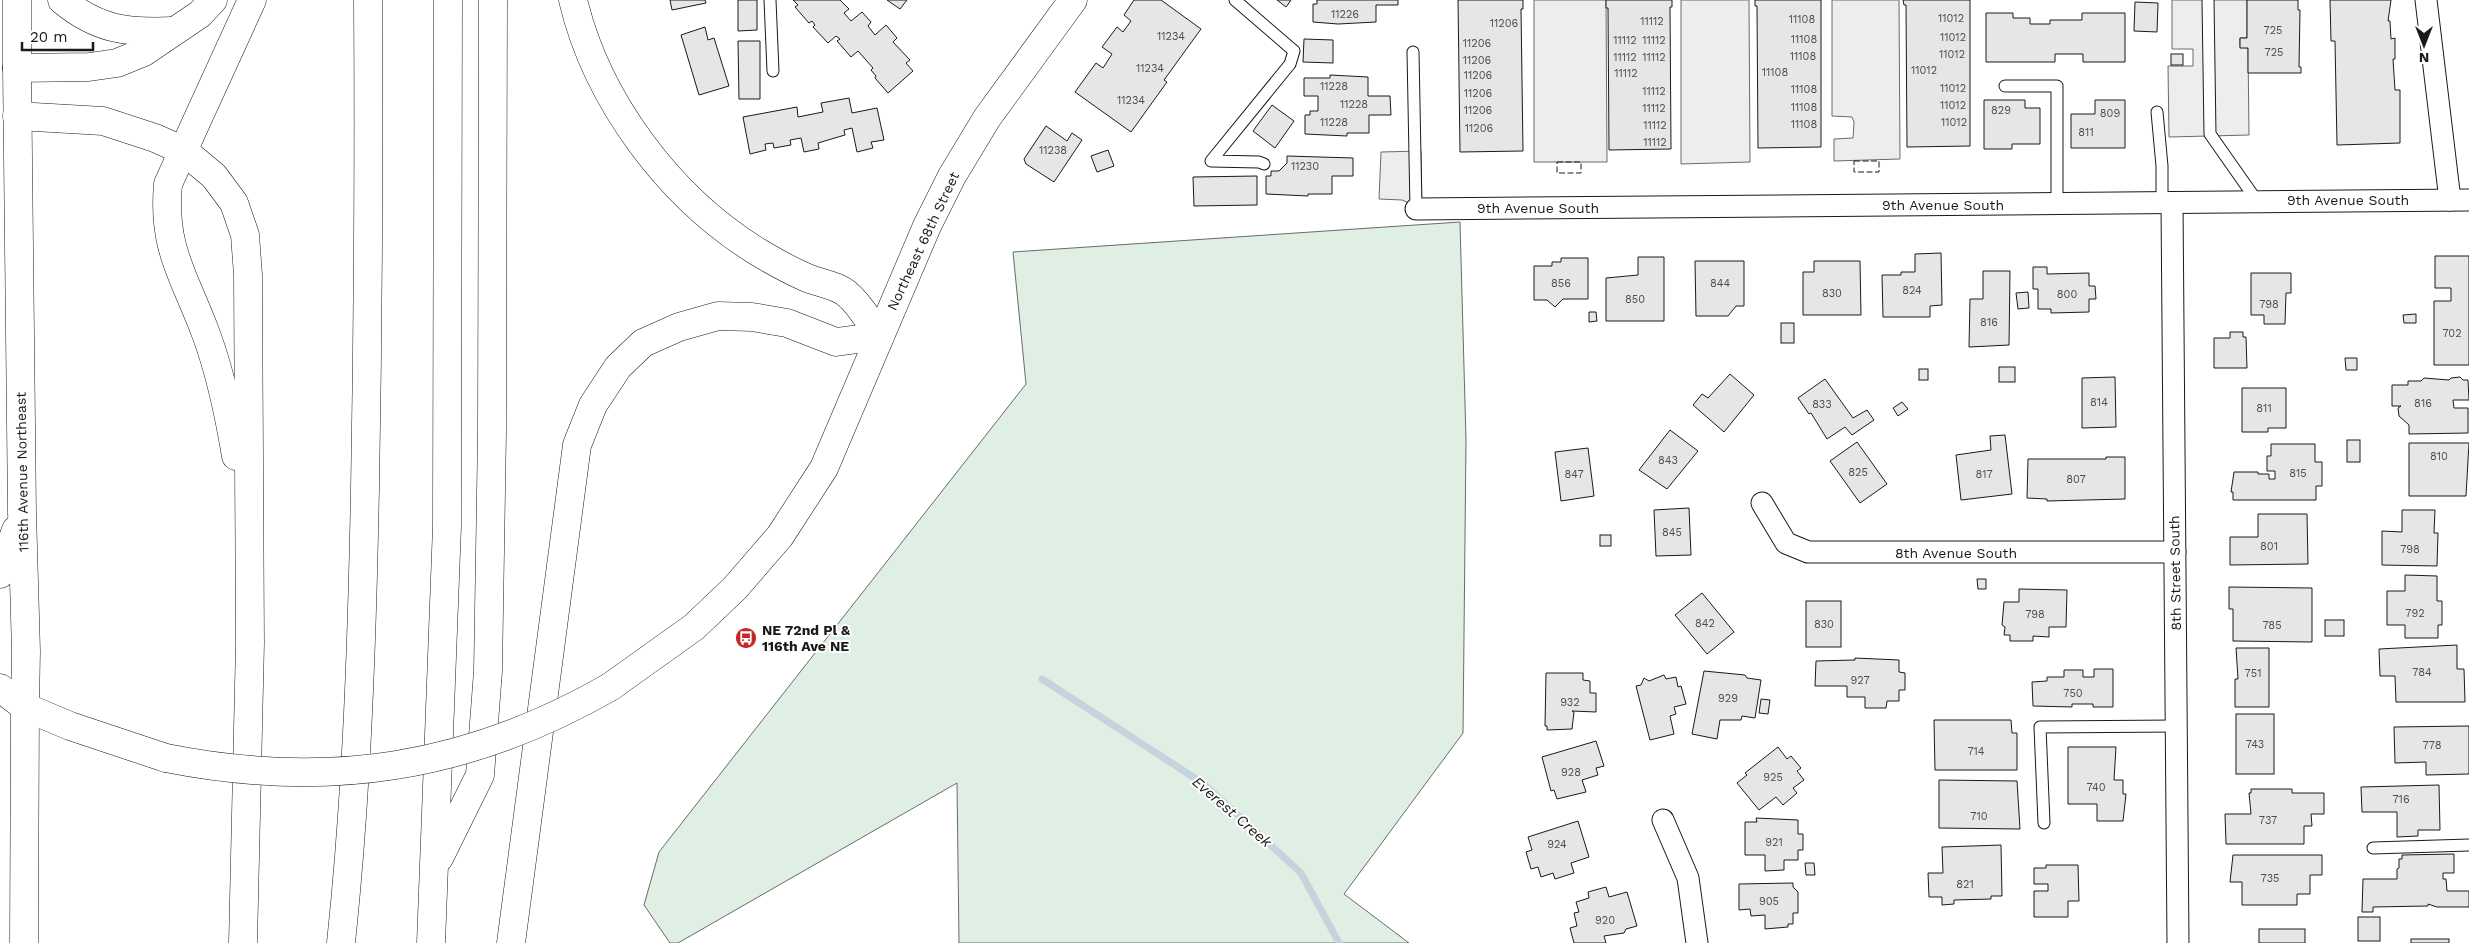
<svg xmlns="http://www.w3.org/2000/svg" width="2469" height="943" font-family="'Work Sans',sans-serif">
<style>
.green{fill:#e0efe3;stroke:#6a6a6a}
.parking{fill:#ededed;stroke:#6a6a6a}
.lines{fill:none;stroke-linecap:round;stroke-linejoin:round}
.stream{stroke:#c6d2dc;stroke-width:7}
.building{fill:#e6e6e6;stroke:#1a1a1a}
.service-casing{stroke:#1a1a1a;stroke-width:13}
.minor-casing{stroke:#1a1a1a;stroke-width:23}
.tertiary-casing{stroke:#1a1a1a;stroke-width:29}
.secondary-casing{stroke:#1a1a1a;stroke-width:29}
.motorway-casing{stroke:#1a1a1a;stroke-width:29}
.service{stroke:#fff;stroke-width:11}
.minor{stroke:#fff;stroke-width:21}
.tertiary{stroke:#fff;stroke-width:28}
.secondary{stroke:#fff;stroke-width:28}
.motorway{stroke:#fff;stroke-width:28}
.secondary-bridge-casing{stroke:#1a1a1a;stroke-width:29;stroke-linecap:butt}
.secondary-bridge{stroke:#fff;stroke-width:28}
.fence{stroke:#1a1a1a;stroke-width:1;stroke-dasharray:6 2.5;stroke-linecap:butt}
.labels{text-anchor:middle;stroke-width:4;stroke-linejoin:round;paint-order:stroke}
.number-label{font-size:11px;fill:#4d4d4d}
.street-label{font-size:14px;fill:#1a1a1a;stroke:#fff}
.poi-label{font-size:14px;font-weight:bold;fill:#1a1a1a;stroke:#fff;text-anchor:start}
.water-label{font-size:15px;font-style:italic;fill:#1a1a1a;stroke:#fff}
</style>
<rect width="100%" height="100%" fill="#fff"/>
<path class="green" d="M1460,222L1466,440L1463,733L1344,894L1409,943H959L957,783L678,943H670L644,905L659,852L1026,384L1013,252Z"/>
<g class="parking">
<path d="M1534,0H1606L1607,162H1534Z"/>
<path d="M1681,0H1749L1750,162L1681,164Z"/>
<path d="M1832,0H1899L1900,159L1834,161V139L1853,138L1854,122L1852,117L1832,116Z"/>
<path d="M2172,0H2247V38H2240V47L2248,48L2249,135L2169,137L2168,66H2193V49H2172Z"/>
<path d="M1421,151L1422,209L1402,200L1379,199L1381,152Z"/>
</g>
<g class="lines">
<path class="stream" d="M1042,679L1204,784L1301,873L1339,943"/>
</g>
<g class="building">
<path d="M670,0H705L706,3L672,10Z"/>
<path d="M738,0H757V30L738,31Z"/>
<path d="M793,0H840L849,9L844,13L851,21L862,12L871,22L868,26L875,35L886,25L897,38L893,42L910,60L906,63L913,71L888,93L875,78L876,76L871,70L873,68L858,51L851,57L837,41L840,39L836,36L828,43L813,27L815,25L812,21L809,23L795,7L798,5Z"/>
<path d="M887,0H907L900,9Z"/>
<path d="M1134,0H1161L1201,29L1164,80L1167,82L1131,132L1075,92L1096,63L1103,68L1112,54L1102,47L1117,27L1123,32L1131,21L1124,15Z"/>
<path d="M1277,0H1291L1286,7Z"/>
<path d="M1317,0H1398V5H1376V22L1338,24L1313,22V4H1317Z"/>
<path d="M1458,0H1523V9H1521L1523,151L1460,152Z"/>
<path d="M1606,0H1672V7H1670L1671,149L1609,150L1608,8H1606Z"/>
<path d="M1755,0H1821V147L1758,148L1757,6H1755Z"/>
<path d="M1903,0H1970V146L1907,147L1906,5H1904Z"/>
<path d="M2247,0H2298V10H2300L2299,67H2301V73H2248V48H2240V38H2247Z"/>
<path d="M2330,0H2391L2388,21H2390L2391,39L2395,38V59H2393L2395,90H2400V143L2337,145L2335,41H2331Z"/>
<path d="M2135,2L2158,3L2157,32L2134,31Z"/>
<path d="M1986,13H2013V18H2030V24H2050V20H2082V13H2125V62H2083V54H2055V62H1986Z"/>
<path d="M705,27L708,40L714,38L729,86L699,95L681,35Z"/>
<path d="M1304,39L1333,40V63L1303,62Z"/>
<path d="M738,41H760V99H739Z"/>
<rect x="2171" y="54" width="12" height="11"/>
<path d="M1330,75L1368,77V96H1390L1391,115H1369V133H1347V136L1305,134V115H1310V111H1318V96H1304V78H1330Z"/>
<path d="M849,98L852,113L877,108L884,140L871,142L873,148L857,152L852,128L844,130L845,135L818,143L819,149L804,152L801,138L790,140L791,145L774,148L773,143L765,144L766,150L750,154L743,117L797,107L798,117L823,112L821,103Z"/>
<path d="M1984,100H2025V108H2040V144H2012V149H1984Z"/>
<path d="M2095,100H2125V148H2071V114H2095Z"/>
<path d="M1272,105L1294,121L1275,148L1253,131Z"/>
<path d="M1046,126L1067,141L1072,133L1082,140L1054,182L1026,164L1024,159Z"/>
<path d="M1108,150L1114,166L1097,172L1091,156Z"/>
<path d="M1287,156L1353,158V176H1332V194H1308V196L1266,194V176H1271V171H1279L1287,163Z"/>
<path d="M1257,176V205L1194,206L1193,177Z"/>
<path d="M1941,253L1942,305L1930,306V317H1883L1882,275H1901V272H1915V254Z"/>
<path d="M2435,256H2469V365H2434V301H2451V288H2435Z"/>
<path d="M1638,257H1664V321H1606V278L1638,275Z"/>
<path d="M1561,258H1588V299H1563L1555,307L1547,300H1534V266H1552V262H1561Z"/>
<path d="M1695,261H1744V306H1736L1728,316H1696Z"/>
<path d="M1814,261H1860L1861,315H1803V272H1814Z"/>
<path d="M2033,267H2047V274L2089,273V286H2095L2096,299H2089V312L2051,313V309H2038V289H2033Z"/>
<path d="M1983,271H2010L2009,345L1969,347L1970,299H1983Z"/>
<path d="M2251,273H2291V293H2286L2285,324H2264V315H2251Z"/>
<path d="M2028,292L2029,308L2018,309L2016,293Z"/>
<path d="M1589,312H1596L1597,321L1589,322Z"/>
<path d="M2416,314V323H2404L2403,315Z"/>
<rect x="1781" y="323" width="13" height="20"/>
<path d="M2230,332H2243V337H2246L2247,368H2214V338H2230Z"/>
<path d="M2345,358H2357V370H2346Z"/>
<rect x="1999" y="367" width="16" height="15"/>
<rect x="1919" y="369" width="9" height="11"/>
<path d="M1730,374L1754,395L1724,432L1693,405L1702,394L1708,398Z"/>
<path d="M2115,377L2116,427L2082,428V378Z"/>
<path d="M2460,377L2463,380H2468L2469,400H2453L2454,408H2468V433L2409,434V425L2399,416L2398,408L2401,406H2392V385H2408V381H2421L2424,378L2449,380L2451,378Z"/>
<path d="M1825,379L1853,418L1867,410L1874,420L1852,435L1845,427L1827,439L1811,413L1809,414L1798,398Z"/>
<path d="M2242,388H2286V428H2268V432H2242Z"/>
<path d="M1902,402L1908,409L1898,416L1893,408Z"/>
<path d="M1670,430L1698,451L1667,489L1639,470Z"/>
<path d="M2005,435L2012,494L1961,500L1956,455L1991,450L1990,436Z"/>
<rect x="2347" y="440" width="13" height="22"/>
<path d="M1857,442L1887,484L1860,503L1830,461Z"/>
<path d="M2409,443H2469L2466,496H2409Z"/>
<path d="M2271,444H2315V462H2322V486H2316V500H2233V492H2231L2234,472H2258V474H2269V479H2275V471H2267V456H2271Z"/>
<path d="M1588,448L1594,496L1561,501L1555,452Z"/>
<path d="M2106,457H2125V499L2047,501V499L2027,498L2028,459H2106Z"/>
<path d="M1689,508L1691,555L1656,556L1654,510Z"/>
<path d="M2402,510H2435L2434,533H2438L2437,566L2382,565V531L2402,532Z"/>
<path d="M2258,514H2307L2308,564L2230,565V537H2258Z"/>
<rect x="1600" y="535" width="11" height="11"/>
<path d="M2405,575L2437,576V601H2442V625H2438V638H2405V625H2387V591H2405Z"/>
<path d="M1977,579H1986V589H1978Z"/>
<path d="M2229,587L2312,588V642L2233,641V609H2229Z"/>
<path d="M2019,589L2067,590L2066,627H2049V637L2033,636V641H2010V635H2004L2005,627L2002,625L2004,602H2019Z"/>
<path d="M1702,593L1734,632L1707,654L1675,615Z"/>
<rect x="1806" y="601" width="35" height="46"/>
<rect x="2325" y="620" width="19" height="16"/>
<path d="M2457,645V669H2464L2465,702H2396L2395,676H2380L2379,649Z"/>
<path d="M2236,648H2269V707H2235V679H2238Z"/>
<path d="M1855,658L1899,660V672L1905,673V690H1899V701H1887L1886,708H1865V697H1847V686H1815L1816,661L1855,660Z"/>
<path d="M2094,669H2113V707H2093V704H2072V707L2033,706L2032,682L2047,681V677H2064V670H2083V677H2094Z"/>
<path d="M1704,671L1745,675L1747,678L1761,680L1755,718L1742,716L1741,720H1720L1717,739L1692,734Z"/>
<path d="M1546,673H1583V680L1590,681V693H1596V712L1572,711L1574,712L1572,729L1547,730V726H1545Z"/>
<path d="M1664,675L1666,679L1676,677L1678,687L1681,686L1686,704L1674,707L1676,714L1670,716L1674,734L1650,740L1636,686L1641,685L1644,678L1649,681Z"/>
<path d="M1761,699L1770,700L1768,714L1759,713Z"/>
<rect x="2236" y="714" width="38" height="60"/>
<path d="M1934,720H2011L2012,733H2017V770H1935Z"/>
<path d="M2469,726V774L2426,775V762L2395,763L2394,727Z"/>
<path d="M1596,741L1604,766L1596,768L1598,775L1582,780L1586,792L1557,799L1554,790L1551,791L1542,757Z"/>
<path d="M1778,747L1787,759L1791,756L1801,768L1797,771L1804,780L1793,788L1797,793L1783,805L1776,797L1759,810L1737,783L1747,775L1745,773Z"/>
<path d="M2068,747H2116L2114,780H2123V794H2126L2123,821H2097V804H2068Z"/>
<path d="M1939,780L2017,781L2020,829L1939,828Z"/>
<path d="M2439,785L2440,830H2418V836L2397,837V812H2362L2361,787Z"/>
<path d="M2251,789H2292V793H2324V814H2311L2312,826H2304V844H2226L2225,814H2251L2249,793H2251Z"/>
<path d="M1756,818L1798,820V834H1803V850H1798V860H1784V870L1765,871V855H1745V822H1757Z"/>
<path d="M1578,821L1589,857L1571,863L1574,873L1555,879L1553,873L1541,877L1538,867L1531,869L1526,852L1532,850L1528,837Z"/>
<path d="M2001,845L2002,896H1991V899L1954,900V904L1942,905V897H1929L1928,873H1943L1942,847Z"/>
<path d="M2454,854V873H2443V879H2446L2447,891H2469V907H2437L2428,904V906L2373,907V912H2362L2363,879H2397V869L2399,868V859H2402V855Z"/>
<path d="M2233,855H2322V875H2310V894H2297V905H2242V882H2230Z"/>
<path d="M1805,863H1814L1815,875H1806Z"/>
<path d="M2046,865H2078L2079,901H2068V917H2034V891H2048V884H2034V868H2046Z"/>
<path d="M1793,883V887L1798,892V913H1793V924H1788V927L1765,929V915L1751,916L1750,909L1739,910V884Z"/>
<path d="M1606,887L1609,897L1627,892L1637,926L1626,929L1624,933L1604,936L1606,943H1574L1570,928L1577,926L1574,913L1579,912L1576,902L1589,898L1588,892Z"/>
<rect x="2358" y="917" width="22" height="24"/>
<rect x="2259" y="929" width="46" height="14"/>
<rect x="2411" y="939" width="38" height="4"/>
</g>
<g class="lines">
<g class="service-casing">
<g id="service">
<path d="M770,0L773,71"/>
<path d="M1235,0L1294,51L1290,64L1211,161L1259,162L1264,164"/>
<path d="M2208,0L2210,134L2257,201"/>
<path d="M1413,52L1416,209"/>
<path d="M2005,86H2057V204"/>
<path d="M2157,112L2162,166V203"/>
<path d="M2044,823L2040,727L2177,726"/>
<path d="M2373,848L2469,845"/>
</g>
</g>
<g class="minor-casing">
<g id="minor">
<path d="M2426,0L2450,200"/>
<path d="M2172,203L2178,943"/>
<path d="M1416,209L2469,200"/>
<path d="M1762,503L1786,543L1808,552H2175"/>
<path d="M1663,820L1688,878L1697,943"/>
</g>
</g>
<g class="tertiary-casing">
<g id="tertiary">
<path d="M17,0V68"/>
<path d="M24,943L25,707"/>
</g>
</g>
<g class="secondary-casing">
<g id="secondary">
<path d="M17,68L22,512L26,651L25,707"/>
<path d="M0,574L16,530"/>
<path d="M610,687L694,627L735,588L780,536L824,468L927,226L952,176L987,118L1073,0"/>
<path d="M0,688L25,707L70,726L166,758"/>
</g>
</g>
<g class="motorway-casing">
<g id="motorway">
<path d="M62,0C98,30 128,33 173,31"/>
<path d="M17,68L89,67L117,63L144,52L200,14L213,0"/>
<path d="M17,116L103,121L155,138L184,151L214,176L234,203L245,235L248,275L250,643L243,943"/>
<path d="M236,456C229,414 221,374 206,334C185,277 162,249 168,184L252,0"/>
<path d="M439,858L480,775L488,671L492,432L493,0"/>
<path d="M341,943C357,792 362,640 365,489C368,326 369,163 368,0"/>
<path d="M431,943L447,526L448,0"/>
<path d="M511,943L577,445L593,405L618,367L643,343L679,327L718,316L752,317L787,323L836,342L880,336C871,324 858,302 847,294C837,285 818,283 805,277C789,270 773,261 758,252C670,198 597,101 573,0"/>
</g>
</g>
<use href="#service" class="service"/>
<use href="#minor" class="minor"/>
<use href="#tertiary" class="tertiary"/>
<use href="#secondary" class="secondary"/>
<use href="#motorway" class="motorway"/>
<g class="secondary-bridge-casing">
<path id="secondary-bridge" d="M166,758C327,790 467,769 610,687"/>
</g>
<use href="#secondary-bridge" class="secondary-bridge"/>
<g class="fence">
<rect x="1854" y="161" width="25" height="11"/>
<rect x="1557" y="162" width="24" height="11"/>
</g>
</g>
<defs>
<g id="bus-disc" transform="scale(1.125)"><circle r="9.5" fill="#c62828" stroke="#fff"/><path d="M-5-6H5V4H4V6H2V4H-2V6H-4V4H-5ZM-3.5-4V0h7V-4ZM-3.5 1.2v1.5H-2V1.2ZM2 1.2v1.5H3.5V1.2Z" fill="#fff"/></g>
</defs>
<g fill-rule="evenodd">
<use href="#bus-disc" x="746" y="638"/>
</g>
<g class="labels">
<g class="number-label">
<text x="1345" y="18">11226</text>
<text x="1951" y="22">11012</text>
<text x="1802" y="23">11108</text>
<text x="1652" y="25">11112</text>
<text x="1504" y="27">11206</text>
<text x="2273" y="34">725</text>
<text x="1171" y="40">11234</text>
<text x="1953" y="41">11012</text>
<text x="1804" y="43">11108</text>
<text x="1625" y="44">11112</text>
<text x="1654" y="44">11112</text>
<text x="1477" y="47">11206</text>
<text x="2274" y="56">725</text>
<text x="1952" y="58">11012</text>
<text x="1803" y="60">11108</text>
<text x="1625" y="61">11112</text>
<text x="1654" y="61">11112</text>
<text x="1477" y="64">11206</text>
<text x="1150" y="72">11234</text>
<text x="1924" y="74">11012</text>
<text x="1775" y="76">11108</text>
<text x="1626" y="77">11112</text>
<text x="1478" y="79">11206</text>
<text x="1334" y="90">11228</text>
<text x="1953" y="92">11012</text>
<text x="1804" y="93">11108</text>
<text x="1654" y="95">11112</text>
<text x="1478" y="97">11206</text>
<text x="1131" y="104">11234</text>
<text x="1354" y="108">11228</text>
<text x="1953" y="109">11012</text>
<text x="1804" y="111">11108</text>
<text x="1654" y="112">11112</text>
<text x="1478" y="114">11206</text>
<text x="2001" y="114">829</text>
<text x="2110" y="117">809</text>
<text x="1334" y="126">11228</text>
<text x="1954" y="126">11012</text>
<text x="1804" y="128">11108</text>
<text x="1655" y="129">11112</text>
<text x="1479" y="132">11206</text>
<text x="2086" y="136">811</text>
<text x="1655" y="146">11112</text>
<text x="1053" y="154">11238</text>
<text x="1305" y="170">11230</text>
<text x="1561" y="287">856</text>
<text x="1720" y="287">844</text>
<text x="1912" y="294">824</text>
<text x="1832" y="297">830</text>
<text x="2067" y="298">800</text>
<text x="1635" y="303">850</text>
<text x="2269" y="308">798</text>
<text x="1989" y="326">816</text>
<text x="2452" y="337">702</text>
<text x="2099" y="406">814</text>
<text x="2423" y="407">816</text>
<text x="1822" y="408">833</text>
<text x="2264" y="412">811</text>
<text x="2439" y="460">810</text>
<text x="1668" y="464">843</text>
<text x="1858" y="476">825</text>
<text x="2298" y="477">815</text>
<text x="1574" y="478">847</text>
<text x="1984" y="478">817</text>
<text x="2076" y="483">807</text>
<text x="1672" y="536">845</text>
<text x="2269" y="550">801</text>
<text x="2410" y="553">798</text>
<text x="2415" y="617">792</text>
<text x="2035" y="618">798</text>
<text x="1705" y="627">842</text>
<text x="1824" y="628">830</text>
<text x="2272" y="629">785</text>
<text x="2422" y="676">784</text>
<text x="2253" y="677">751</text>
<text x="1860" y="684">927</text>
<text x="2073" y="697">750</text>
<text x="1728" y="702">929</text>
<text x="1570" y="706">932</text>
<text x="2255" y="748">743</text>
<text x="2432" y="749">778</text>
<text x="1976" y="755">714</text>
<text x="1571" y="776">928</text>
<text x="1773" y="781">925</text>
<text x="2096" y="791">740</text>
<text x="2401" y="803">716</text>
<text x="1979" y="820">710</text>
<text x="2268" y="824">737</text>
<text x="1774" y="846">921</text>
<text x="1557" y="848">924</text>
<text x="2270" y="882">735</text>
<text x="1965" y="888">821</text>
<text x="1769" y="905">905</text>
<text x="1605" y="924">920</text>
</g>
<g class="street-label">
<text x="2348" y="205">9th Avenue South</text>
<text x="1943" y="210">9th Avenue South</text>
<text x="1538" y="213">9th Avenue South</text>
<text transform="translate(923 241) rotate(-65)" y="5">Northeast 68th Street</text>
<text transform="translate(22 472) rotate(-91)" y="5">116th Avenue Northeast</text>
<text x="1956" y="558">8th Avenue South</text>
<text transform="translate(2175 573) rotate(-91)" y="5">8th Street South</text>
</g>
<g class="poi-label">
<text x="762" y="635">NE 72nd Pl &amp;<tspan x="762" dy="16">116th Ave NE</tspan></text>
</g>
<g class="water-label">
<text transform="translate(1232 812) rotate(41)" y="5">Everest Creek</text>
</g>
</g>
<g transform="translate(2424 45) rotate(180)" stroke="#ffffff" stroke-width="4" paint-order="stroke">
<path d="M0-4L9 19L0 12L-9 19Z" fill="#1a1a1a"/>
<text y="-8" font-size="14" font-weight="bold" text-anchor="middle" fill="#1a1a1a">N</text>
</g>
<path d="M22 42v8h71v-8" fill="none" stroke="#1a1a1a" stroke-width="2.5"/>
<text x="30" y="42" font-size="15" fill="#1a1a1a" stroke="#ffffff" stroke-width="4" paint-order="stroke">20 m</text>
</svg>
